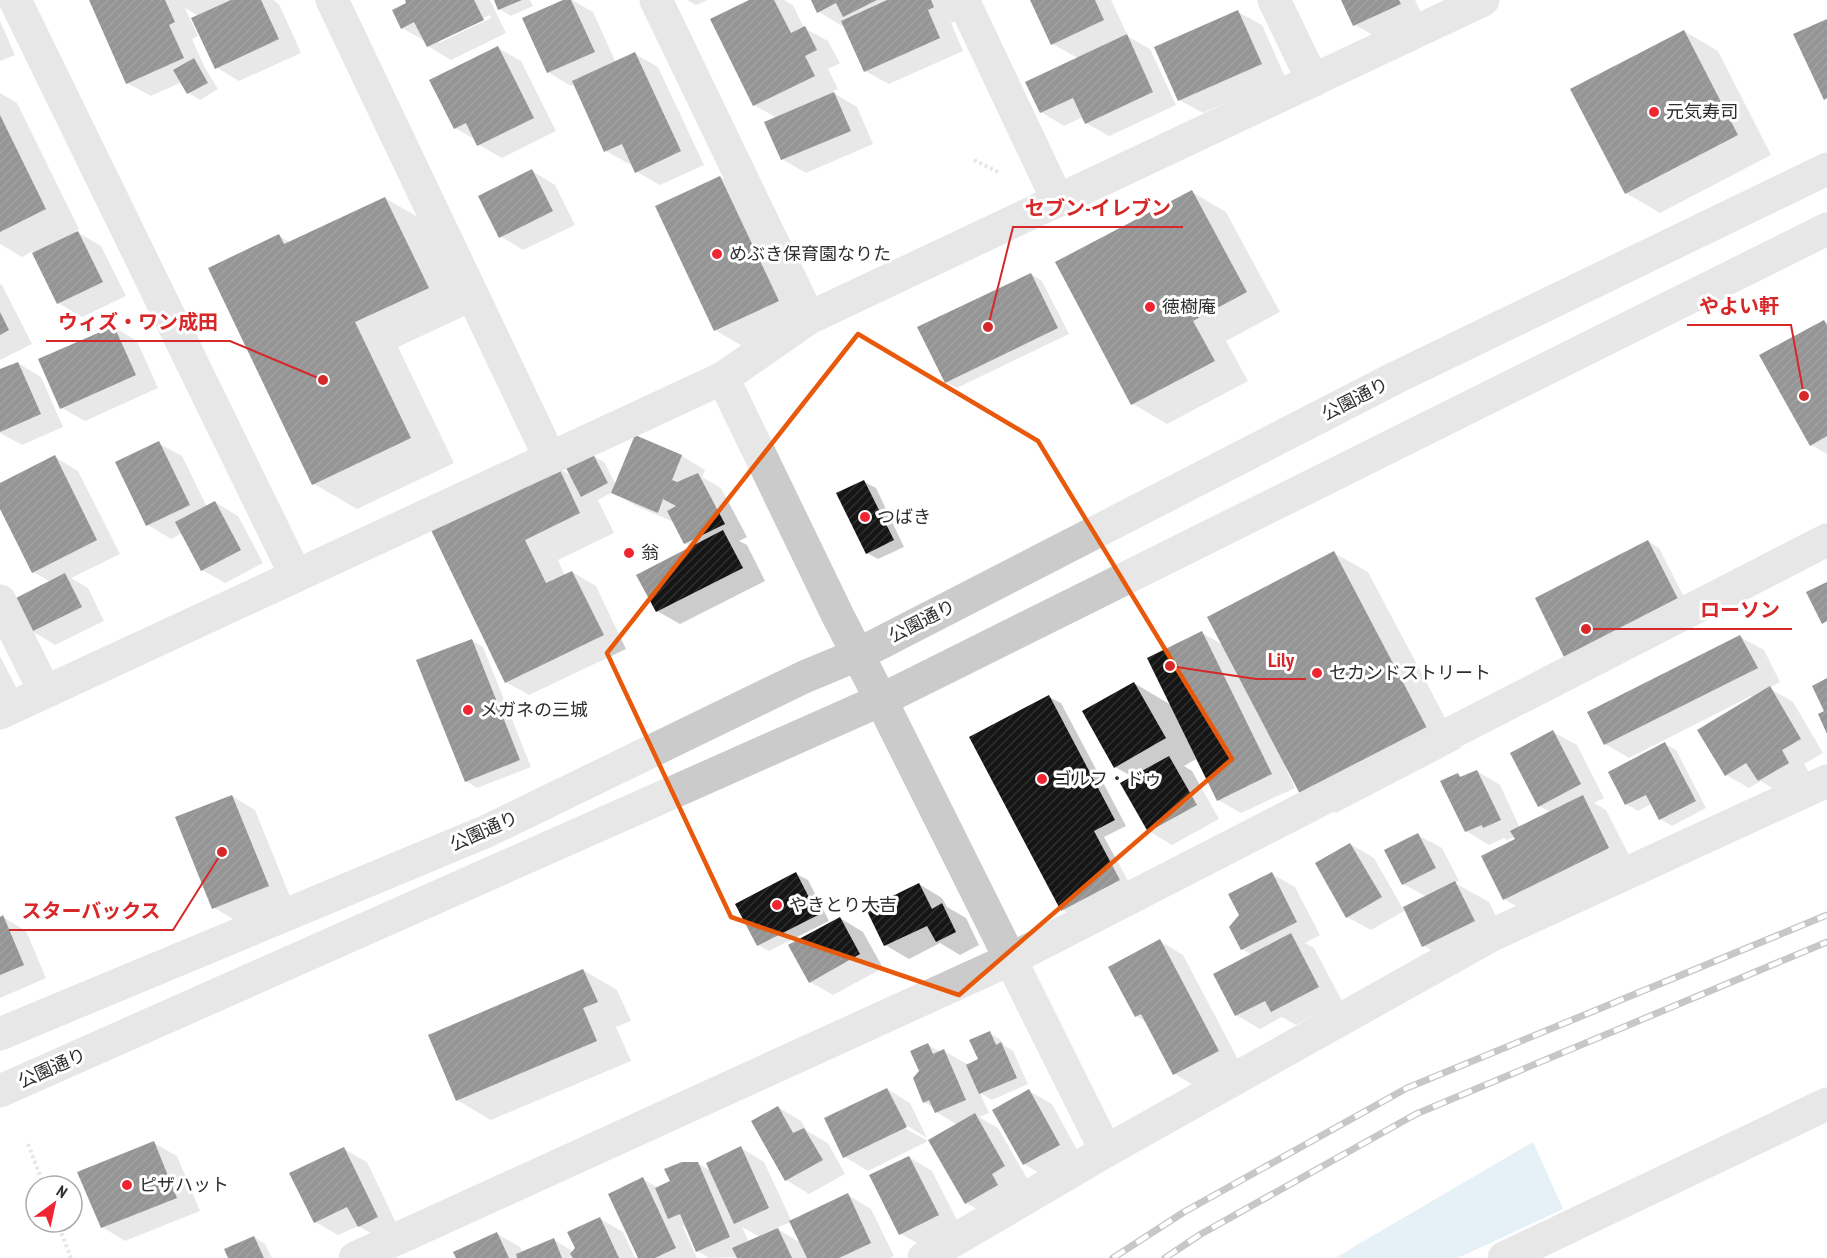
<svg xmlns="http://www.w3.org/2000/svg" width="1827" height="1258" font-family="'PT Sans Narrow','Noto Sans JP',sans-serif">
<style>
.water{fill:#c5deed}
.shadow{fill:#0003;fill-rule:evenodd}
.building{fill:url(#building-hatch)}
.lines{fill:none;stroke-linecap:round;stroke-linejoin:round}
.path{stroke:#cbcbcb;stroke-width:4;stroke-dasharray:3 3;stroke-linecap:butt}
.minor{stroke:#cbcbcb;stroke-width:33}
.tertiary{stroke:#cbcbcb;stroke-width:33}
.rail-casing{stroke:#838383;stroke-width:7}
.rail{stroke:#fff;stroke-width:4.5;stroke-dasharray:14;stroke-linecap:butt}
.marked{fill:none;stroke:#e8590c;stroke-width:4.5;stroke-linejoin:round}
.poi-dot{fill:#ef2534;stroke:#fff;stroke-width:2}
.labels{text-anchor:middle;stroke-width:6;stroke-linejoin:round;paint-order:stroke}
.poi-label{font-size:18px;fill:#2e2e2e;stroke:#fff;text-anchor:start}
.street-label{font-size:18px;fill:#2e2e2e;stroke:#fff}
.leader{fill:none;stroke:#d62828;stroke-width:2}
.callout-dot{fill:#d62828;stroke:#fff;stroke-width:2}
.callout-label{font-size:20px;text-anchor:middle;font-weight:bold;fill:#d62828;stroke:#fff;stroke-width:6;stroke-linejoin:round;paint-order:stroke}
</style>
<defs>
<pattern id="building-hatch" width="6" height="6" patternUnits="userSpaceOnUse" patternTransform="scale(1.5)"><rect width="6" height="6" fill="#151515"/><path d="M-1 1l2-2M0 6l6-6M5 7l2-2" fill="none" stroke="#2f2f2f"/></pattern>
</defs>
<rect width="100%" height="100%" fill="#fff"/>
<path class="water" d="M1533,1142L1563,1209L1458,1258H1335Z"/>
<g class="shadow">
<path d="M91,0H273L279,4L301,53L239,81L216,67L199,16L185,8L198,36L192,39L204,66L218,89L200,100L189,93L182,82L151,96L127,83Z"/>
<path d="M407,0H490L506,33L451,60L428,46L425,41L402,28L408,3ZM490,15L491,18L439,43V40Z"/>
<path d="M495,0H530L533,6L511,16L499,9Z"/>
<path d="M567,0H572L593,12L616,63L635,54L658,67L704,165L660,185L637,172L632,163L629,164L606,151L575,84L571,86L548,72Z"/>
<path d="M687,0H708L696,5Z"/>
<path d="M752,0H784L793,5L804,28L828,41L840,63L828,69L838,89L832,92L857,107L873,144L806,173L782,159L777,118L754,105Z"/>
<path d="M812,0H947L957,21L951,23L963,51L889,84L865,71L844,25L842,26L819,12Z"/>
<path d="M1032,0H1111L1127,34L1125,35L1150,49L1176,105L1109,136L1086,123L1083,117L1064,126L1041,112L1078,58L1052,44Z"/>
<path d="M1343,0H1415L1423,17L1378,38L1355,25Z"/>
<path d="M1238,12L1262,25L1285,77L1203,113L1179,100Z"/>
<path d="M0,21L15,55L0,61Z"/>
<path d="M1684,31L1718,51L1771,155L1660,213L1626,193Z"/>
<path d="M498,48L521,61L556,131L502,158L479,145L476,140L455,128Z"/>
<path d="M0,93L17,103L79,229L75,231L101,246L126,296L82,317L58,303L33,251L22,257L0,244Z"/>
<path d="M532,171L555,185L575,225L523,250L500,236Z"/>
<path d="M720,177L754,197L813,321L749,350L715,330Z"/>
<path d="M1192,192L1226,212L1280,312L1226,341L1248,381L1167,424L1133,404Z"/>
<path d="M385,198L428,223L471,313L398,347L454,463L357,509L314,484L279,236L291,243Z"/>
<path d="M1031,274L1042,281L1069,334L957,388L946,382Z"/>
<path d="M0,284L2,285L32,344L0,360Z"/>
<path d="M1824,321L1827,323V454L1811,445Z"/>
<path d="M114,327L137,341L158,388L85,421L62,408Z"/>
<path d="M18,363L41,377L63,427L22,445L0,433V371Z"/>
<path d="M636,437L682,456L705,470L702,477L721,488L747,537L739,541L747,545L765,581L680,624L657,611L693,548L685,543L674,522L636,506L613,492L598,500L614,533L558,560L565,576L572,572L596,586L626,649L529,695L506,682L432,529L558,468L572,476L593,456L604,462L616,485Z"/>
<path d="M158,443L182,456L207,507L215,502L238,516L263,563L225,583L202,570L182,533L171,539L148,525Z"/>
<path d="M55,457L78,471L120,554L71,578L88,588L104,621L55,645L32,631L51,582L33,572L0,506V485Z"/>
<path d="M864,482L876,488L904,547L878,559L867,553Z"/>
<path d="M1648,541L1659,548L1688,605L1577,665Z"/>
<path d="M1334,553L1368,572L1461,748L1336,813L1302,793L1287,766L1285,767L1295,788L1241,813L1218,800L1196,759L1184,766L1192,771L1219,819L1172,845L1149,831L1133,777L1115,767L1134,683L1171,705L1202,633L1223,645Z"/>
<path d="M1740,637L1764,650L1780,682L1769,688L1793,702L1823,753L1804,764L1812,777L1782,794L1761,781L1749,788L1726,775L1752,698L1751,696L1629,758L1605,744Z"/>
<path d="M472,640L483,647L531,767L477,788L466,781Z"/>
<path d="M0,656L20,695L0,705Z"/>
<path d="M1049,697L1061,703L1126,826L1104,837L1131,886L1074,917L1063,910L971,738Z"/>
<path d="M1553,732L1577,745L1604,798L1594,803L1606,810L1632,861L1527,912L1504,899L1517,840L1515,837L1507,840L1504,838L1489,845L1466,831L1458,775L1463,778L1477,771L1500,785L1520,828L1551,812L1539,806Z"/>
<path d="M1665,744L1676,750L1706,808L1672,826L1660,819L1651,804L1638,811L1626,804Z"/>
<path d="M232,796L255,810L291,899L236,921L213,907Z"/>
<path d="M1418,835L1442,848L1459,881L1455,883L1489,902L1508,941L1458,965L1424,946L1406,910L1371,930L1347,917L1350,844L1374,858L1403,909L1427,897L1403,884Z"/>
<path d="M796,874L808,880L829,921L769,951L758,945Z"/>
<path d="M1272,874L1295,887L1320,935L1305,943L1314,948L1342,1001L1296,1025L1282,1017L1260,1029L1236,1015L1215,974L1252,955L1242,949Z"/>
<path d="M919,884L942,898L947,907L966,918L979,945L960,955L940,943L909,959L885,945L868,909Z"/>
<path d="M3,917L26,931L46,978L0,998V918Z"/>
<path d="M840,918L863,932L883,968L833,995L810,982Z"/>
<path d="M1160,941L1183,955L1241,1065L1198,1088L1175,1074L1147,1023L1136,1016Z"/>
<path d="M583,970L617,990L631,1021L616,1027L631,1061L491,1120L457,1100Z"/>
<path d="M990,1033L1001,1040L1004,1045L1013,1051L1028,1084L992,1100L980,1093L989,1113L979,1117L998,1128L1028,1180L990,1216L966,1203L958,1125L936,1112L934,1108L924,1102L920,1072L928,1045L941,1052L944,1051L967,1064L980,1060Z"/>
<path d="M887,1089L910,1103L927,1138L901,1122L899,1125L928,1141L868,1171L845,1157Z"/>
<path d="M1029,1091L1052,1104L1082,1159L1047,1178L1024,1164L994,1111Z"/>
<path d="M778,1107L801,1121L807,1131L828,1143L845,1174L809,1194L786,1180Z"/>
<path d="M154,1143L177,1156L200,1211L125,1241L102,1227Z"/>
<path d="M741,1148L764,1162L792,1222L848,1195L871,1209L894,1256L890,1258H738V1257L709,1258L697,1251L688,1229L682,1225L697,1258H640L643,1179L658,1188L672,1182L697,1163L711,1171ZM791,1222L801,1243L776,1228ZM742,1227L760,1237L749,1242Z"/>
<path d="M344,1149L367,1162L400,1231L382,1239L358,1226L338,1235L315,1222Z"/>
<path d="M909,1157L932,1171L961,1228L924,1247L901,1234Z"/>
<path d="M599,1218L623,1232L635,1258H458L497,1234L520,1247L523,1253L554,1240L574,1252Z"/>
<path d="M254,1237L265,1244L272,1258H230Z"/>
</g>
<g class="building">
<path d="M89,0H165L175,22L169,25L184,58L126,84Z"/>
<path d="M231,0H261L279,39L215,69L191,18Z"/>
<path d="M405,0H474L484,20L427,47L414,22L401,29L392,10L406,3Z"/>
<path d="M494,0H522L498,10Z"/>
<path d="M563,0H571L595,52L547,73L522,18Z"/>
<path d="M749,0H774L791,33L805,26L817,50L805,56L815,76L753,106L710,19Z"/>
<path d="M811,0H877L843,17L836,3L817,13Z"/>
<path d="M887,0H931L934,7L928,10L940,38L864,72L841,21Z"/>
<path d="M1030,0H1095L1104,20L1051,45Z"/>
<path d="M1341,0H1399L1401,4L1353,26Z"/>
<path d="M1238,10L1262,64L1178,101L1154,47Z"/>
<path d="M1827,19V98L1824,100L1793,34Z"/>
<path d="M1684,30L1738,135L1625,194L1570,89Z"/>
<path d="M1127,34L1153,92L1085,124L1073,98L1040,113L1025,82Z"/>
<path d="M498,46L534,118L477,146L466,123L454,129L429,80Z"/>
<path d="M635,52L681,151L635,173L622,144L604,152L572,81Z"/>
<path d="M194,58L208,83L187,94L173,70Z"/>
<path d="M834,92L851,131L781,160L764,122Z"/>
<path d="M0,115L46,209L0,232Z"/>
<path d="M532,169L553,211L499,238L478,196Z"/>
<path d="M720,176L779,301L714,331L655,206Z"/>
<path d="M1192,190L1247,292L1193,321L1215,361L1131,405L1055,262Z"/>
<path d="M385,197L429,288L355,322L411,438L312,485L208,268L279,234L284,244Z"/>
<path d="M78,231L103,282L57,304L32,253Z"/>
<path d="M1031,273L1058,328L945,383L917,327Z"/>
<path d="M0,312L9,330L0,335Z"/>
<path d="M1824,320L1827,325V436L1810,446L1759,355Z"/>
<path d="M114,326L136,375L60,409L38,359Z"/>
<path d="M18,362L41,414L0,432V369Z"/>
<path d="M635,435L682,455L672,480L677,482L698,473L725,524L684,544L667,511L676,506L663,499L658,513L611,493Z"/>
<path d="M159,441L190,505L146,526L115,462Z"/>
<path d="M593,454L608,483L581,497L566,468Z"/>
<path d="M55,455L97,540L32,573L0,509V483Z"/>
<path d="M558,466L580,513L525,540L546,583L572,571L604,635L505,683L430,528Z"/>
<path d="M864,480L894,540L866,554L836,493Z"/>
<path d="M215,501L241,550L201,571L175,522Z"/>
<path d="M723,530L743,568L656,612L636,575Z"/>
<path d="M1648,540L1678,599L1565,659L1535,598Z"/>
<path d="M1334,551L1427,728L1300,794L1207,617Z"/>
<path d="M65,573L82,607L31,632L14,599Z"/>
<path d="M1827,582V621L1822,624L1806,592Z"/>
<path d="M1202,631L1272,774L1217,801L1147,658Z"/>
<path d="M1740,635L1758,668L1604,745L1587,712Z"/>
<path d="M472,639L520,760L465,782L416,660Z"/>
<path d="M1827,678V734L1818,714L1824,711L1812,686Z"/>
<path d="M1134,682L1166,738L1114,768L1082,711Z"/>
<path d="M1770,686L1801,739L1782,750L1789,763L1758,781L1746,763L1725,776L1697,730Z"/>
<path d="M1049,695L1115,820L1094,831L1120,880L1061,911L969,737Z"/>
<path d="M1553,730L1581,784L1538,807L1510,753Z"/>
<path d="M1665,742L1696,801L1659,820L1646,795L1625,805L1608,772Z"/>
<path d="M1169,756L1197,805L1148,832L1120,783Z"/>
<path d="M1477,770L1501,820L1483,828L1482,825L1465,832L1440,781L1458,773L1460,777Z"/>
<path d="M232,795L269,886L212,909L175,817Z"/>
<path d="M1583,795L1609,848L1503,900L1481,856L1515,839L1510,831Z"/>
<path d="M1418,833L1436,868L1402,885L1384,850Z"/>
<path d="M1350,843L1382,897L1346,918L1315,863Z"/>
<path d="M796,872L818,915L757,946L735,904Z"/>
<path d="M1272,872L1297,922L1241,950L1229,927L1239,915L1228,894Z"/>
<path d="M1455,881L1475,921L1422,947L1403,907Z"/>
<path d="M919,883L932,909L942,903L956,932L936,942L927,926L884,946L866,909Z"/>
<path d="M3,915L24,965L0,975V917Z"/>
<path d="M840,917L860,954L809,983L788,945Z"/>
<path d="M1291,933L1319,987L1271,1012L1265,1001L1235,1016L1213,974Z"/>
<path d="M1160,939L1219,1051L1173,1075L1141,1014L1135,1017L1108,967Z"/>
<path d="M583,969L598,1002L583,1008L597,1041L456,1101L428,1035Z"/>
<path d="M990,1031L996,1045L1001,1042L1017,1078L979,1094L966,1065L978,1059L969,1040Z"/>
<path d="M928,1043L933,1054L944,1049L966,1100L935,1113L929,1100L923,1103L913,1078L919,1071L910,1051Z"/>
<path d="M887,1088L907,1127L843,1158L824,1118Z"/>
<path d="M1029,1089L1060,1145L1023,1165L992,1110Z"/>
<path d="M778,1106L793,1133L804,1128L823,1160L785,1181L751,1121Z"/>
<path d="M975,1113L1005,1166L992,1174L998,1185L965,1204L928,1140Z"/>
<path d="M154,1141L177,1198L101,1228L77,1172Z"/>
<path d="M741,1146L769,1208L734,1224L706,1163Z"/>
<path d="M344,1147L378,1217L358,1227L347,1207L314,1223L289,1173Z"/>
<path d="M909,1156L939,1215L899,1235L869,1175Z"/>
<path d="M682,1162H698L730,1237L696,1252L680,1214L668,1219L655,1188L670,1181L664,1169Z"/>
<path d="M643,1177L676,1248L655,1258H638L608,1194Z"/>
<path d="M848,1193L871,1243L839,1258H807L789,1221Z"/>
<path d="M600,1217L619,1258H573L570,1254L575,1248L567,1232Z"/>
<path d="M778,1228L792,1258H737L732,1248Z"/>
<path d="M497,1232L509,1258H456L453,1252Z"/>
<path d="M254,1236L264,1258H228L224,1249Z"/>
<path d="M554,1238L562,1258H517L516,1254Z"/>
</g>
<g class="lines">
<g class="path">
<path d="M974,160L1000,173"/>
<path d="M28,1144L44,1186"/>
<path d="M57,1222L71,1258"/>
</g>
<g class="minor">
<path d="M15,0L296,576"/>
<path d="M332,0L550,458"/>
<path d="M656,0L809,318"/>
<path d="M963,0L1058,201"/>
<path d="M1274,0L1313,81"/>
<path d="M723,378L838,616L881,700L1106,1151"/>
<path d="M0,601L45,692"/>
<path d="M0,713L723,378L809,318L1483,0"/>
<path d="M355,1258L1011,959L1827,540"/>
<path d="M924,1258L1106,1151L1490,936L1827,781"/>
<path d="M1504,1258L1827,1104"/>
</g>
<g class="tertiary">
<path d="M0,1034L487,831L804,677L857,655L1395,378L1827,169"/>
<path d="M0,1091L881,700L1827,229"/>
</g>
<g class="rail-casing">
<g id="rail">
<path d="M1113,1258L1184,1212L1407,1088L1827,915"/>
<path d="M1165,1258L1201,1234L1416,1114L1827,942"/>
</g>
</g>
<use href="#rail" class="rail"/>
</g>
<path d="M0 0H1827V1258H0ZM858,334L1038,441L1232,759L959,995L731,917L607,653Z" fill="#fff" fill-opacity=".55" fill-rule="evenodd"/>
<path class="marked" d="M858,334L1038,441L1232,759L959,995L731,917L607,653Z"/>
<g class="poi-dot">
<circle cx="1654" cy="112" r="6"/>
<circle cx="717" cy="254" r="6"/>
<circle cx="1150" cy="307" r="6"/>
<circle cx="865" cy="517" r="6"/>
<circle cx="629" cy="553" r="6"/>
<circle cx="1317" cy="673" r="6"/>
<circle cx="468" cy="710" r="6"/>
<circle cx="1042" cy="779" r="6"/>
<circle cx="777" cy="905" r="6"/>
<circle cx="127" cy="1185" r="6"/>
</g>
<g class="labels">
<g class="poi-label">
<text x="1666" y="118">元気寿司</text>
<text x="729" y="260">めぶき保育園なりた</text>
<text x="1162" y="313">徳樹庵</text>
<text x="877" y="523">つばき</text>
<text x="641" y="559">翁</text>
<text x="1329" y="679">セカンドストリート</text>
<text x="480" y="716">メガネの三城</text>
<text x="1054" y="785">ゴルフ・ドゥ</text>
<text x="789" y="911">やきとり大吉</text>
<text x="139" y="1191">ピザハット</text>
</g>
<g class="street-label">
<text transform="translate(1355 399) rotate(-27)" y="6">公園通り</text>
<text transform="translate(922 621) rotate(-27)" y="6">公園通り</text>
<text transform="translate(484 831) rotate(-24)" y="6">公園通り</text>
<text transform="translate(52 1068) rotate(-24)" y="6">公園通り</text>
</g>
</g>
<path class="leader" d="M988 327L1013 227H1183M1804 396L1791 325H1687M323 380L230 341H46M1586 629L1688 629H1792M1170 666L1256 679H1306M222 852L173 930H9"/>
<g class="callout-dot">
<circle cx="988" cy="327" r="6"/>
<circle cx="1804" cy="396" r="6"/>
<circle cx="323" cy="380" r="6"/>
<circle cx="1586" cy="629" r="6"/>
<circle cx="1170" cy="666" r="6"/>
<circle cx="222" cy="852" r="6"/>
</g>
<g class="callout-label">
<text x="1098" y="215">セブン-イレブン</text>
<text x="1739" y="313">やよい軒</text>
<text x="138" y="329">ウィズ・ワン成田</text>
<text x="1740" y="617">ローソン</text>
<text x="1281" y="667">Lily</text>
<text x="91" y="918">スターバックス</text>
</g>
<g transform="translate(54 1204) rotate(33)"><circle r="28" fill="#ffffff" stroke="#ababab" stroke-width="1.5"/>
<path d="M0-4.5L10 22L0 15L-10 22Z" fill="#ef2534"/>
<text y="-9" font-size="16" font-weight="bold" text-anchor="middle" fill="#2e2e2e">N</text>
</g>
</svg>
